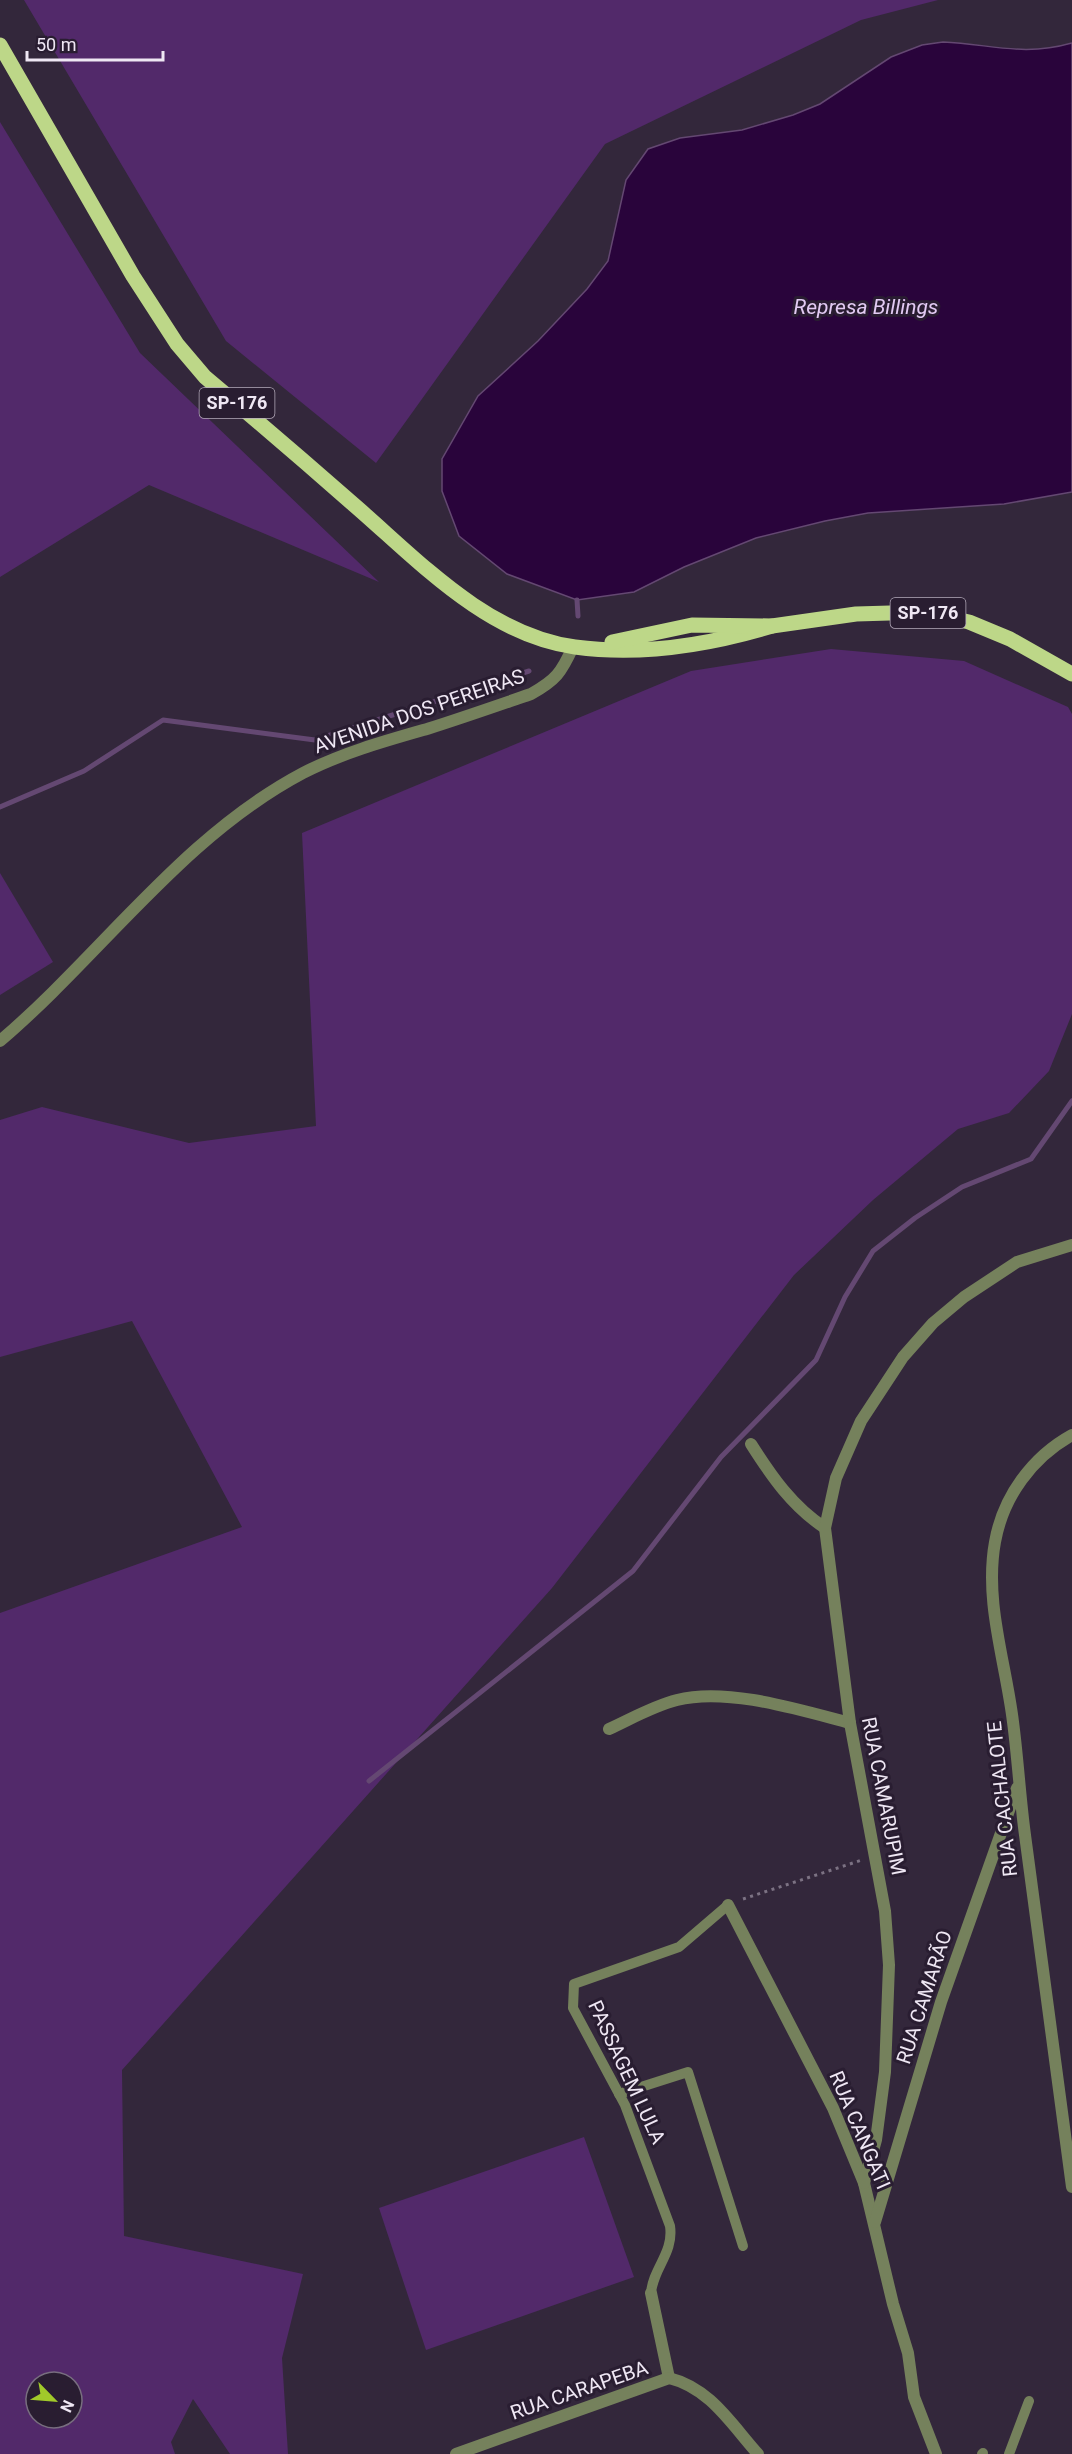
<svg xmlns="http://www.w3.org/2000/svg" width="1072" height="2454" font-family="Roboto,sans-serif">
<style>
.green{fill:#52296a;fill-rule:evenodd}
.water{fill:#29043b;stroke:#644872;stroke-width:1.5}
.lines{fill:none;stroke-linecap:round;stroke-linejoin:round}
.stream{stroke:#644872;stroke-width:5}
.path{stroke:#7c7283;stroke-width:3;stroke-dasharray:3 4.5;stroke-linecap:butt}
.lane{stroke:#75815c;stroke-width:10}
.street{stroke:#75815c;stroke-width:12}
.primary{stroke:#bdd788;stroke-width:15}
.labels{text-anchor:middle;stroke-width:6;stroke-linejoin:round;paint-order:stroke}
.shield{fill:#291d31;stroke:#b4aaba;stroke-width:1.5}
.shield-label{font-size:18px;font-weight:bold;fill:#efe7f4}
.street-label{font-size:20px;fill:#efe7f4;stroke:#291d31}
.water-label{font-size:21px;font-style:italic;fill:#e2caf3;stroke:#291d31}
</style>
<rect width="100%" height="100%" fill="#33273b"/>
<g class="green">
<path d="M24,0H938L861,20L605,144L376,463L226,341Z"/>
<path d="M0,122L140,353L379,582L149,485L0,577Z"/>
<path d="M831,649L964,661L1068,707L1072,714V1014L1049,1071L1009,1113L958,1129L873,1200L794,1275L552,1588L122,2070L124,2236L303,2274L282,2358L288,2454H230L193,2399L171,2442L175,2454H0V1613L242,1527L132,1321L0,1357V1120L42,1107L189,1143L316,1126L302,833L691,671ZM36,2382H72V2418H36Z"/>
<path d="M0,873L53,962L0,995Z"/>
<path d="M584,2137L634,2277L426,2350L379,2208Z"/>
</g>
<path class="water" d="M943,42C991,44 1023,57 1072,43V492L1004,504L868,513L825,521L756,538L684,567L634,592L577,600L507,574L459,536L442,491V459L478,396L538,341L587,289L608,261L626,180L648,149L680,138L742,130L793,115L820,104L891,57L922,45Z"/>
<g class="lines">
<g class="stream">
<path d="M577,600L578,616"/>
<path d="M0,807L84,771L163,720L315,740L529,671"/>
<path d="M369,1781L633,1571L721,1457L816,1360L845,1297L873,1251L915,1218L962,1187L1031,1159L1072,1101"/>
</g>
<path class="path" d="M743,1899L862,1860"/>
<g class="lane">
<path d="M619,2094L688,2072L743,2246"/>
<path d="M651,2293C653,2268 674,2253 670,2226L625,2105L573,2008L574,1984L679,1947L728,1905"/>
<path d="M982,2454L983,2453"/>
<path d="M1009,2454L1029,2401"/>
</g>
<g class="street">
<path d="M0,1041C102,954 182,837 303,773C342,753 385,741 427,729C462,718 496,706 531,694C556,680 561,673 573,647"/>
<path d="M1072,1435C1032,1457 1003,1497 995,1542C984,1602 1006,1663 1013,1722C1018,1760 1020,1798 1025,1835C1040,1953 1056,2070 1072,2187"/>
<path d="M751,1444C772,1477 792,1506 825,1528"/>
<path d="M609,1729C631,1719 653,1706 677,1700C727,1687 800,1710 850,1723"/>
<path d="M728,1905L833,2108L864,2183L893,2304L908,2353L914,2397L936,2454"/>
<path d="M864,2183L876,2140L885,2072L889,1965L885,1911L850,1723L825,1528L836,1478L861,1421L903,1357L933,1323L964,1297L1017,1262L1072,1245"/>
<path d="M875,2222L941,2002L1017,1788"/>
<path d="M651,2293L669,2378"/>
<path d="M456,2454L669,2378C710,2388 731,2424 758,2454"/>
</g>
<g class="primary">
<path d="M0,45L133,276L177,344L205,377C255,419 304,461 353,504C417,559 486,635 575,647C641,656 709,645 772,626"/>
<path d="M612,642L692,625L772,626L856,614L924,612L969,622L1010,639L1072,674"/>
</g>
</g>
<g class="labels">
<g class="shield">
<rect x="199.5" y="388" width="75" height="30" rx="4.5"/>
<rect x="890.5" y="598" width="75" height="30" rx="4.5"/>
</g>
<g class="shield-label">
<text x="237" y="409">SP-176</text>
<text x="928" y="619">SP-176</text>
</g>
<g class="street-label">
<text transform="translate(419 711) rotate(-19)" y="7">AVENIDA DOS PEREIRAS</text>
<text transform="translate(884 1796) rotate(79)" y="7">RUA CAMARUPIM</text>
<text transform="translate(1002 1799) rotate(-96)" y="7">RUA CACHALOTE</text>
<text transform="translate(924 1997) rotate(-72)" y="7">RUA CAMARÃO</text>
<text transform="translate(627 2072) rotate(65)" y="7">PASSAGEM LULA</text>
<text transform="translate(860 2130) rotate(67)" y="7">RUA CANGATI</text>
<text transform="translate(579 2390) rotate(-19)" y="7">RUA CARAPEBA</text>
</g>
<g class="water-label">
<text x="866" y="314">Represa Billings</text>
</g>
</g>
<g transform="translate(54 2400) rotate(115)"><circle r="28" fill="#291d31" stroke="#786e7f" stroke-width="1.5"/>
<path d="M0-4.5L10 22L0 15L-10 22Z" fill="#a1c92a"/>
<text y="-9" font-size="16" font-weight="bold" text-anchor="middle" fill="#efe7f4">N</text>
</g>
<path d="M27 51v9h136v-9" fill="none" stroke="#efe7f4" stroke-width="3"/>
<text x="36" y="51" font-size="18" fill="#efe7f4" stroke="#291d31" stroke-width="4.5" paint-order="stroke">50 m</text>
</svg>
